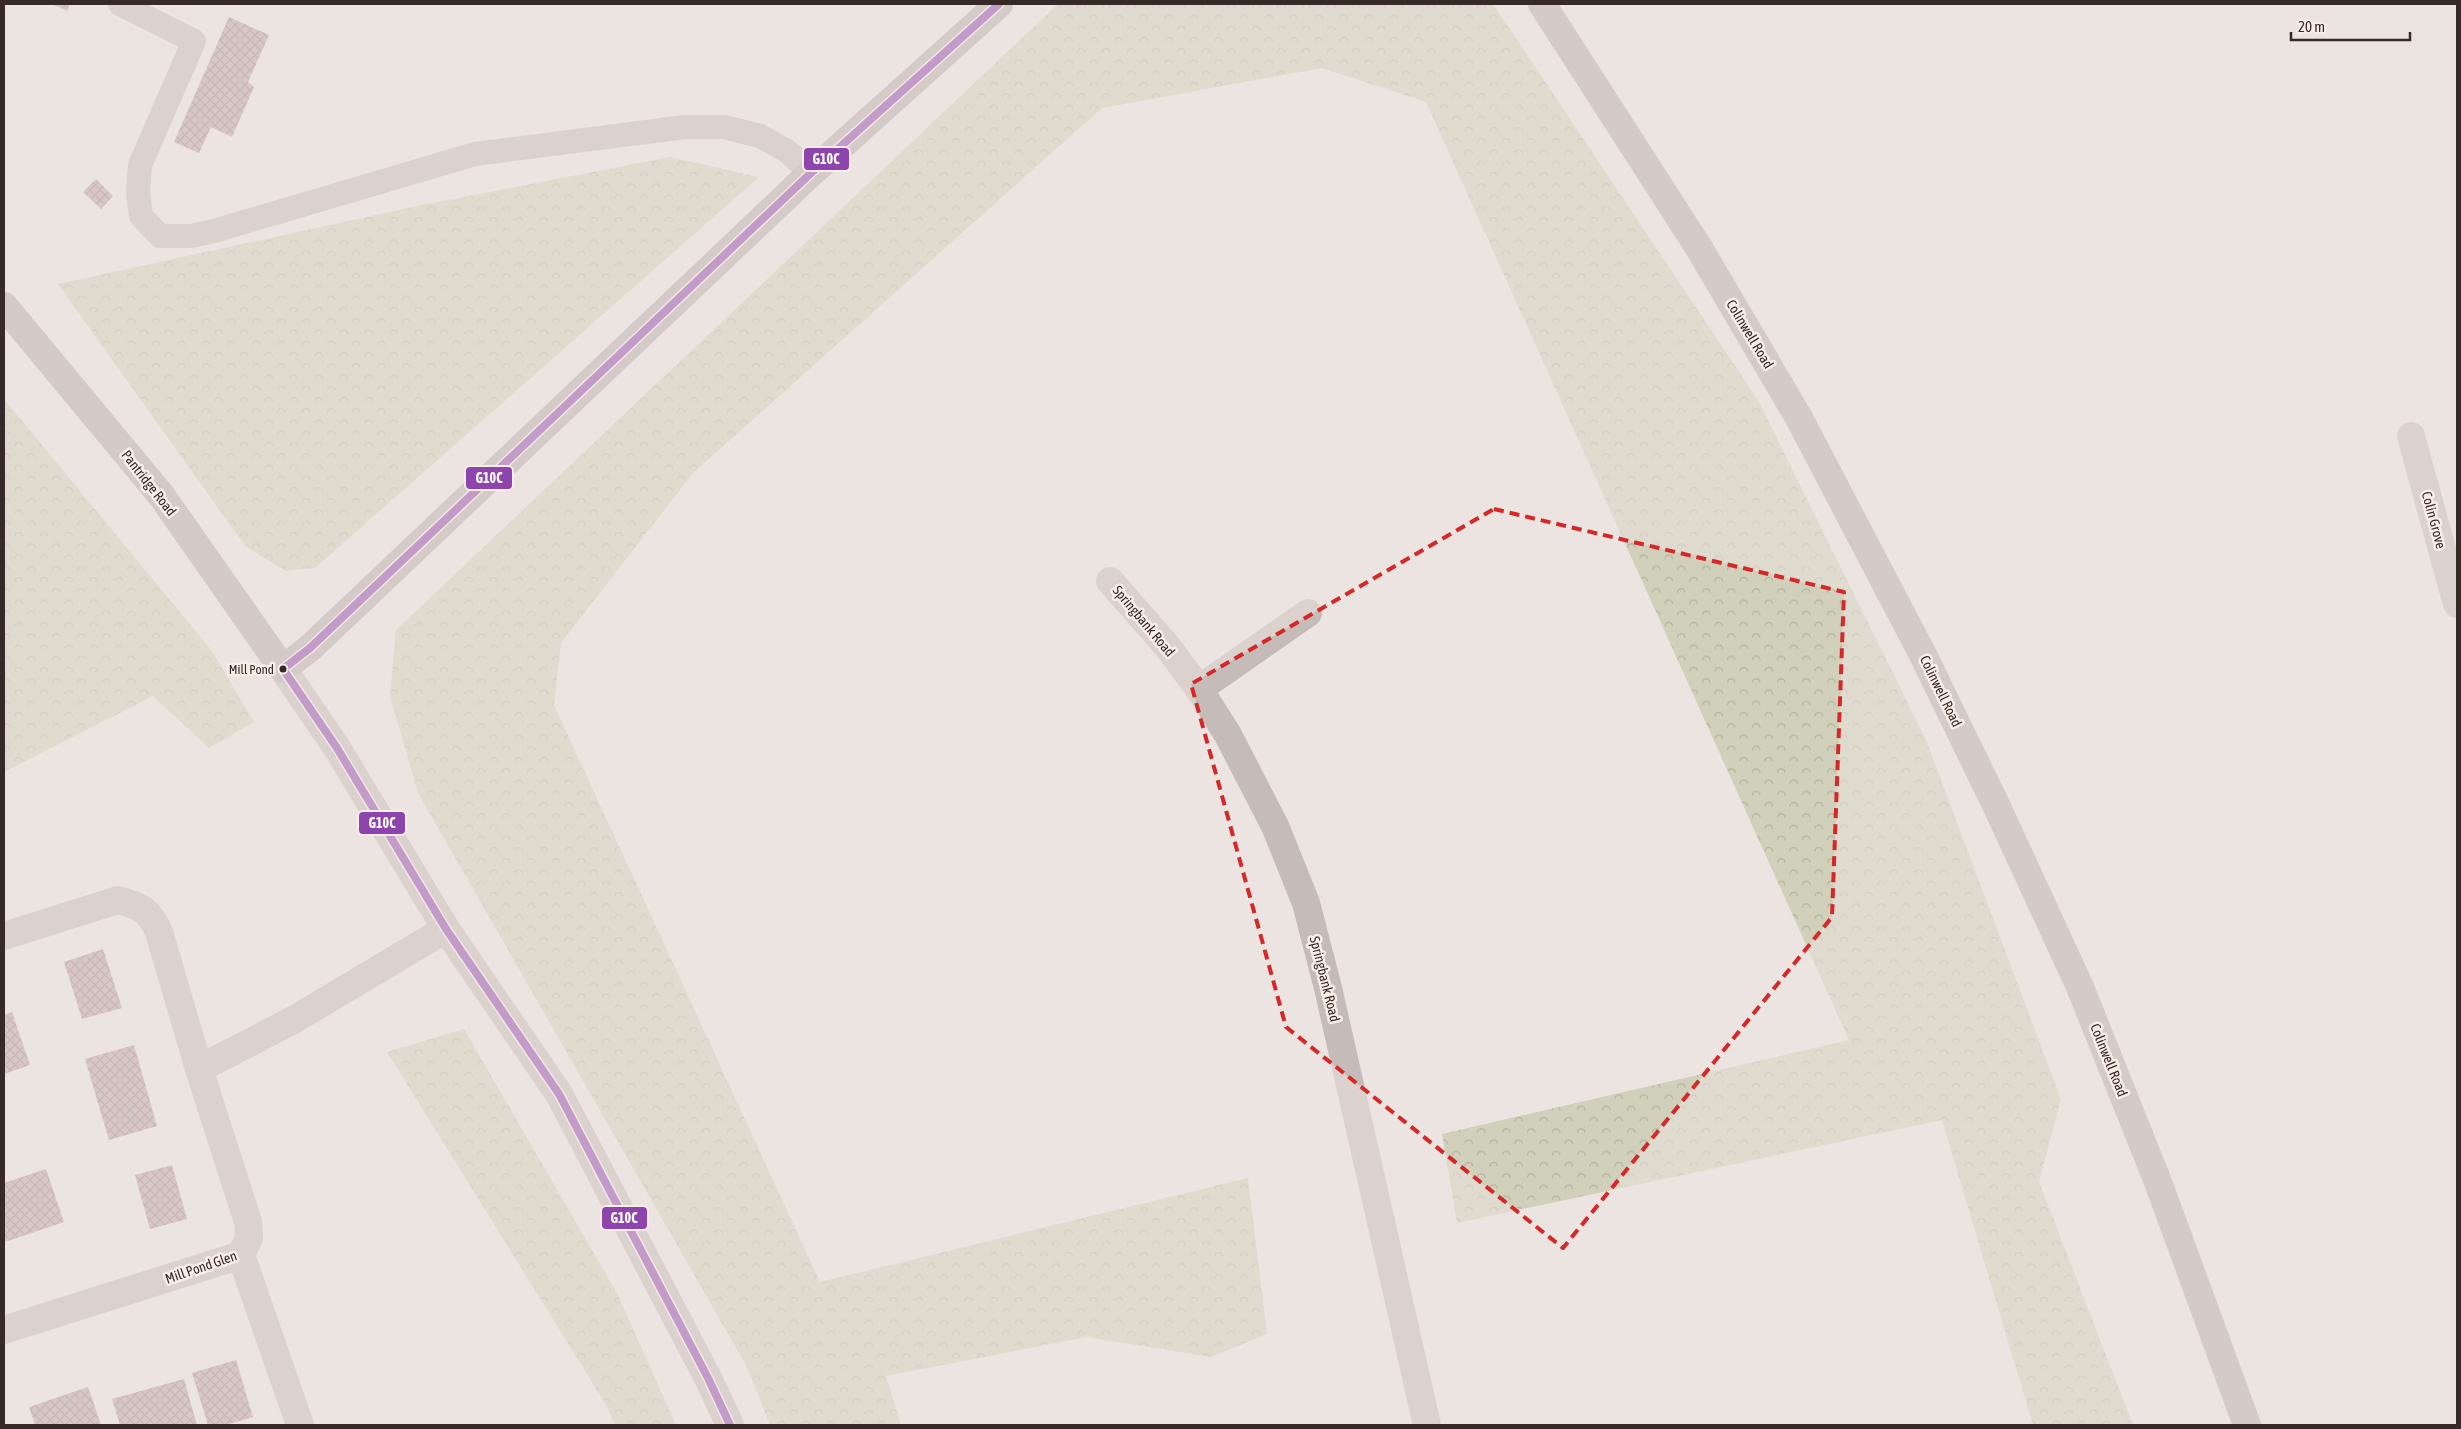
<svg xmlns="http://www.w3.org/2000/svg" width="2461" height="1429" font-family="'Asap Condensed',sans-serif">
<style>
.forest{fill:url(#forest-crowns)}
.building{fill:url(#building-cross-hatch)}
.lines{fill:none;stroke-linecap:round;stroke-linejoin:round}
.lane{stroke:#c5bcb9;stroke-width:24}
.street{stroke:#c5bcb9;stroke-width:28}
.secondary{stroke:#b6adaa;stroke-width:28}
.bus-1-casing{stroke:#f9ede7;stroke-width:11}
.bus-1{stroke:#8e44ad;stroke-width:8}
.marked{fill:none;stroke:#d62828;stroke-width:4;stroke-dasharray:10 6;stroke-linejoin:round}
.bus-dot{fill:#362928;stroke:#f9ede7;stroke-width:2}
.labels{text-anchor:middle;stroke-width:5;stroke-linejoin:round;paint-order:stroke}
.bus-label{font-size:13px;fill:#362928;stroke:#f9ede7;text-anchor:end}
.street-label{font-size:14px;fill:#362928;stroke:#f9ede7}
.line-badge{stroke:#f9ede7;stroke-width:2}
.badge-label{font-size:14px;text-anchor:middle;font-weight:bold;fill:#fff}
</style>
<defs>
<pattern id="forest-crowns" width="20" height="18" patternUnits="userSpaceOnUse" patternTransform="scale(1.25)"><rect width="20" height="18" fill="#d1d0ba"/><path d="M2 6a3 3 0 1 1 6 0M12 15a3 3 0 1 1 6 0" fill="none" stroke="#b4b3a0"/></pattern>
<pattern id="building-cross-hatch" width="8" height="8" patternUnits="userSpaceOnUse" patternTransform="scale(1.25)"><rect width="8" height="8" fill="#bfa5a2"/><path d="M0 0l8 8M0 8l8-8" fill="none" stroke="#9c8684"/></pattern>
</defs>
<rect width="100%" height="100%" fill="#ece4e0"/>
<g class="forest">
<path d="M1058,4H1493L1758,400L1926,740L2061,1099L2039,1182L2133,1425H2033L1942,1120L1457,1223L1442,1134L1849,1040L1426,102L1322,68L1102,108L693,473L561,643L554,705L820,1282L1248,1178L1267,1334L1211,1357L1087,1337L886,1376L901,1425H770L747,1367L418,793L390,696L396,630Z"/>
<path d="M670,157L759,177L315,568L286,571L246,547L58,284L417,206Z"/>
<path d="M4,399L212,651L254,722L209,748L153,696L4,772Z"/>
<path d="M464,1029L618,1295L676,1425H615L605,1403L387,1052Z"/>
</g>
<g class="building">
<path d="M52,4H70L67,11Z"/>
<path d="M229,17L269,35L248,82L254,87L232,137L211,127L199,153L174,142Z"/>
<path d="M96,179L113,196L101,209L83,192Z"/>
<path d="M103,949L122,1008L82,1019L64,962Z"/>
<path d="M12,1012L30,1065L4,1074V1015Z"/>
<path d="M134,1045L157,1126L109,1140L85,1059Z"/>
<path d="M172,1165L187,1219L150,1229L135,1175Z"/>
<path d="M46,1169L64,1222L5,1242L4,1183Z"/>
<path d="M236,1360L253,1417L226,1425H208L192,1373Z"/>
<path d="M184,1379L197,1425H120L112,1399Z"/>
<path d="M88,1387L101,1425H35L29,1407Z"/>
</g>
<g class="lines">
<path class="lane" d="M120,4L194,41L140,165L138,192L141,216L160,236H191L214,231L475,154L685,127H724L760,136L787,151L811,173"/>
<g class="street">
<path d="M2411,436L2457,604"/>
<path d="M1110,581L1167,646L1199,689L1228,735L1275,826L1306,903L1328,988L1427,1425"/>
<path d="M283,669L337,748L446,929L559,1094L708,1378L730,1425"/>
<path d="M1199,689L1308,613"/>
<path d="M4,936L118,900C141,906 149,910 159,932L199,1069L248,1222L249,1238L241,1255L4,1330"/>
<path d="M199,1069L295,1019L446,929"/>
<path d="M241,1255L300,1425"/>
</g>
<g class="secondary">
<path d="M1542,4L1699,248L1799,418L1923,655L1997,807L2080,987L2158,1182L2247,1425"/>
<path d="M4,306L161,495L283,669L310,648L811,173L999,4"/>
</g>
<g class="bus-1-casing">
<path id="bus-1" d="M730,1425L708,1378L559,1094L446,929L337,748L283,669L310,648L811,173L999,4"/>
</g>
<use href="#bus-1" class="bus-1"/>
</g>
<path d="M0 0H2461V1429H0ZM1494,509L1844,592L1832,917L1563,1248L1286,1027L1191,684Z" fill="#ece4e0" fill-opacity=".55" fill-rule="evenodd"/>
<path class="marked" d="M1494,509L1844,592L1832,917L1563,1248L1286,1027L1191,684Z"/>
<circle class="bus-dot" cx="283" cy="669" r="4.5"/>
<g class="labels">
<g class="bus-label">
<text x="274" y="674">Mill Pond</text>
</g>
<g class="street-label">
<text transform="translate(1750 334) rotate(59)" y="5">Colinwell Road</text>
<text transform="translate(149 483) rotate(52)" y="5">Pantridge Road</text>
<text transform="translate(2434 520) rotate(75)" y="5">Colin Grove</text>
<text transform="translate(1144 621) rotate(50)" y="5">Springbank Road</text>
<text transform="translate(1941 691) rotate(64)" y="5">Colinwell Road</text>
<text transform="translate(1325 979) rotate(76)" y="5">Springbank Road</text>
<text transform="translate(2109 1060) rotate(68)" y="5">Colinwell Road</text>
<text transform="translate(201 1267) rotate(-19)" y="5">Mill Pond Glen</text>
</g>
</g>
<g class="line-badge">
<rect x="803" y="147" width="47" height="24" rx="5" fill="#8e44ad"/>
<rect x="465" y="466" width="48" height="24" rx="5" fill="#8e44ad"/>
<rect x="358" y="811" width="48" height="24" rx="5" fill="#8e44ad"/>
<rect x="601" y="1206" width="47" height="24" rx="5" fill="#8e44ad"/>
</g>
<g class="badge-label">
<text x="826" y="164">G10C</text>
<text x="489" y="483">G10C</text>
<text x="382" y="828">G10C</text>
<text x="624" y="1223">G10C</text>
</g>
<rect width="2461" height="1429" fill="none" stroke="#362928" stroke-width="10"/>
<path d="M2291 32v8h119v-8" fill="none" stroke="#362928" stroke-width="2.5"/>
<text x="2298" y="32" font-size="15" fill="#362928" stroke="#f9ede7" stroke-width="4" paint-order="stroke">20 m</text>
</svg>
